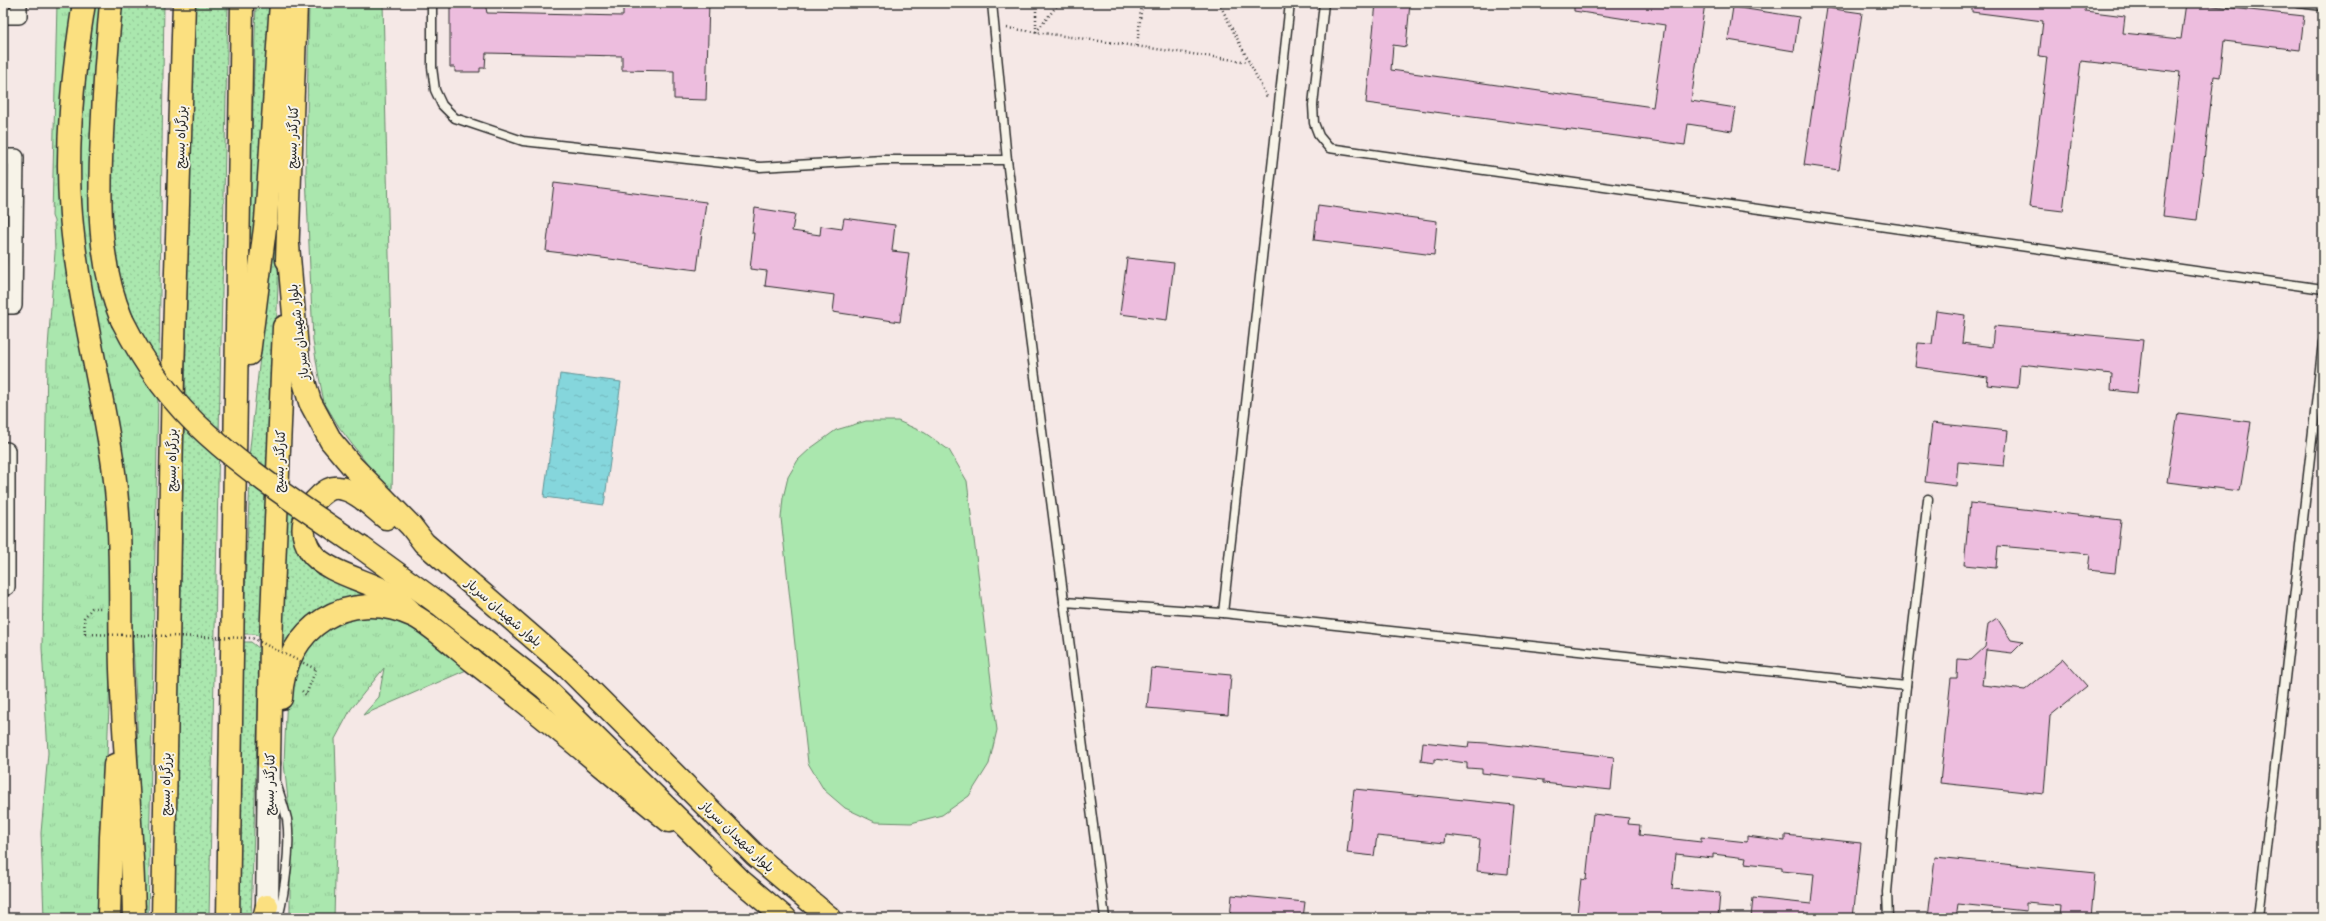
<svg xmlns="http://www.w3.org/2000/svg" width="2326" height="921" font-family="Sriracha,'Playpen Sans Arabic',sans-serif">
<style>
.grass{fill:url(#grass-tufts);stroke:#6a896c}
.park{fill:url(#park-dots);stroke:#6a896c}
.pitch{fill:#aae7ae;stroke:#6a896c}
.water{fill:url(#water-ripples);stroke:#619295}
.building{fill:#edbdde;stroke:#2b2b2b}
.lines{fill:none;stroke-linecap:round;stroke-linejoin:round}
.lane-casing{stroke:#2b2b2b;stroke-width:11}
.street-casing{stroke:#2b2b2b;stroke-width:18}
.secondary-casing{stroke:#2b2b2b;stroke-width:25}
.primary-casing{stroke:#2b2b2b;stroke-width:25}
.highway-casing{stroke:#2b2b2b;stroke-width:25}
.path{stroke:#2b2b2b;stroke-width:2.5;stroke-dasharray:1 3;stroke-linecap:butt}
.lane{stroke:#f7f3e8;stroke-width:8}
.street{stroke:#f7f3e8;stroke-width:15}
.secondary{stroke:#f7f3e8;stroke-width:22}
.primary{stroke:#fbe080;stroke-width:22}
.highway{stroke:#fbe080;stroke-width:22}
.highway-bridge-casing{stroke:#2b2b2b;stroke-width:25;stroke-linecap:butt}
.path-bridge{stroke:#2b2b2b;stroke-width:2.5;stroke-dasharray:1 3;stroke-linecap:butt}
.highway-bridge{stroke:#fbe080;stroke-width:22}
.labels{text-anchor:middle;stroke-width:4;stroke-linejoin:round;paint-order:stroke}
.street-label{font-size:13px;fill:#2b2b2b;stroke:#f7f3e8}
</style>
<defs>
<pattern id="grass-tufts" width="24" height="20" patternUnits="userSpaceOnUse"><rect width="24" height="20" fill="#aae7ae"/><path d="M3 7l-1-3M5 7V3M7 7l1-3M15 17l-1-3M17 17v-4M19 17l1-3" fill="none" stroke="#92c696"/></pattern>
<pattern id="park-dots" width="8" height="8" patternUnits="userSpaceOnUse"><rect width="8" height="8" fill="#aae7ae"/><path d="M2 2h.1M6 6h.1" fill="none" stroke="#92c696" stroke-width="1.8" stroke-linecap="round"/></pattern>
<pattern id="water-ripples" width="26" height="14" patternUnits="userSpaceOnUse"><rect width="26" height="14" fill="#85d6dc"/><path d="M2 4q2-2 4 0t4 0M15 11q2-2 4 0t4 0" fill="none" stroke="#73b8bd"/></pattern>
</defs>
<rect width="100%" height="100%" fill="#f5e8e6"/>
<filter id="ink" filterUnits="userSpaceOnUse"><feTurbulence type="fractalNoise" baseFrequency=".025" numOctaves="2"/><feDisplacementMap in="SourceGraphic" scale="8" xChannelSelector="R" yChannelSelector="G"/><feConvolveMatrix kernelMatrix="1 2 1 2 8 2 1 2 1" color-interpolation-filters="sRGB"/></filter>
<g filter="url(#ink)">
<g class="grass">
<path d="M57,3H76L64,87L108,509L110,583V678L101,918H44L41,833L48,753L42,648L47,361L55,252L54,221L52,216Z"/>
<path d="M93,3H102L90,158L91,242L99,284L106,308L158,395L148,918H142L137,719L130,589L81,245L79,113Z"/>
<path d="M309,3H383L393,423L392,497L339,427L324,402L318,372L313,341L306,173Z"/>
<path d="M356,614L409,621L471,668L363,715L379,697L384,668L351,709L335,739L337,805L334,918H290V818L284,763L287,692L308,640Z"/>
</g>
<g class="park">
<path d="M120,3H164L159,367L126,311L110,231L113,108Z"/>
<path d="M193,3H228L209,918H174Z"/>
<path d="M256,3H275L246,330Z"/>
<path d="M283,147L271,473L249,457Z"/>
<path d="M250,479L271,494L265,640L255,634H243Z"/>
<path d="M285,506L296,513L294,525L377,600L287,651L277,645Z"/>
<path d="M243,642H251L260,649L251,918H237Z"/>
</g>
<path class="pitch" d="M866,421H898L925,433L949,450L967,481L997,730L989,764L969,796L942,815L911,823L875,822L845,808L824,790L808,763L781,518L783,498L788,477L798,460L811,448L836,430Z"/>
<path class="water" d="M560,374L621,382L604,505L544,497Z"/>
<g class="building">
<path d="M450,3H485L487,13L623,16V3H709L706,100L674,99V71L622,70V56L486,53L485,68H480V72H455V67H450Z"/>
<path d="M1376,3H1410L1406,47L1393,45L1391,70L1653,107L1665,25L1574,11V3H1705L1691,101L1736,108L1732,131L1688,124L1685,145L1366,103Z"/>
<path d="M1972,3H2086L2085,11L2125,16L2123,33L2181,39L2186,3L2304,16L2300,50L2224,41L2220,77L2214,76L2197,220L2163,216L2180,72L2081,61L2063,211L2029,207L2047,57L2039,56L2043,21L1972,12Z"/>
<path d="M1733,7L1799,17L1794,51L1728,40Z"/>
<path d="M1827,8L1862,13L1839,170L1804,165Z"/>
<path d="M554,183L706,202L697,270L546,251Z"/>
<path d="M1318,205L1437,221L1434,255L1314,240Z"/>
<path d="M755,208L795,214L792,231L820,235L821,226L842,229L844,218L895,225L892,251L909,253L900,322L833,312L835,295L765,286L767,271L750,269L754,233H752Z"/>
<path d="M1127,258L1174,263L1167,320L1120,314Z"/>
<path d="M1936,311L1965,315L1962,343L1992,347L1994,326L2143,340L2137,393L2111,390L2112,374L2020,364L2018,388L1987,385L1988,377L1915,367L1918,343L1932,344Z"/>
<path d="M2178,413L2251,422L2240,491L2167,482Z"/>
<path d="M1932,423L2008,431L2004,466L1958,462L1956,486L1925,482Z"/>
<path d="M1970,503L2121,520L2115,573L2088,570L2090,554L1998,546L1996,568L1964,565Z"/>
<path d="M1997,618L2011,640L2023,642L2012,653L1986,650L1982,685L2025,690L2063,659L2087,686L2050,716L2044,794L1940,783L1951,678H1957L1958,659L1971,660L1985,647L1988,624Z"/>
<path d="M1151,668L1231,675L1228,715L1147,708Z"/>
<path d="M1423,742L1468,747L1469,742L1486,743L1614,757L1611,790L1543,783V780L1482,773V769L1467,768V763L1434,759V763L1421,761Z"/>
<path d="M1354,789L1514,805L1508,874L1477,871L1480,839L1446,835L1445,843L1377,836L1374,856L1347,853Z"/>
<path d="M1593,814L1629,818L1628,824L1640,825L1639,835L1701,842V837L1747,842V836L1785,841V835L1861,843L1853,918H1751L1753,898L1811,904L1814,874L1782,871V867L1745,863L1746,858L1713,854V858L1676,854L1672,889L1720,893L1718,918H1616L1577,914L1581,879L1586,880Z"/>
<path d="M1935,857L2095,873L2091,918H2060L2061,906L2026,903V911L1958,904L1956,918H1928Z"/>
<path d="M1232,895L1305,902L1303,918H1230Z"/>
</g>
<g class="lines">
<g class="lane-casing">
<g id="lane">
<path d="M432,3V67L435,90L442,105L455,118L523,141L760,167L883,160H1007"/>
<path d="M992,3L1007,160L1105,918"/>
<path d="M1324,3L1313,105L1314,123L1319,136L1329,148L2323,289"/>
<path d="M2298,3L2323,6"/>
<path d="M1064,602L1223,613L1906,686"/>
<path d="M1223,613L1290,3"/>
<path d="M276,783C280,795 284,807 287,819C291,846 285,891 278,918"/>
<path d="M1888,918L1887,892L1906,686L1928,499"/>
<path d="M2258,918L2323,342"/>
</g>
</g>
<g class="street-casing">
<g id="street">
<path d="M3,16H19V3"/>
<path d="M3,157H16L14,306H3"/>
<path d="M3,450H7V587H3"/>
</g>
</g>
<g class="secondary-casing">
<path id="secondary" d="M269,918L267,906L269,763"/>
</g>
<g class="primary-casing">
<g id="primary">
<path d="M288,245L298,361L310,402L331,441L353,467L411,526L424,543L568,668L755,855L830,918"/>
<path d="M287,260L296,3"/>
<path d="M386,518C373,508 356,489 338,488C331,487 326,491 321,495C304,510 297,531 311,552C323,570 363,580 383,590C393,595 402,603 410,611"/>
<path d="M281,698C284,627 348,586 414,616C429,623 459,650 474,662C540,713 604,768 669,821"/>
<path d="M269,763L271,641L284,327"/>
<path d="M723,866L785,918"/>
</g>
</g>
<g class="highway-casing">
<g id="highway">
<path d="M84,3C73,72 65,145 71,215C78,300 101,382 113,465C123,533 119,601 121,669C124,752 133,835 134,918"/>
<path d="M111,3C107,47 104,90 102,134C99,198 97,261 122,320"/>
<path d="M249,354L266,220L281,3"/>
<path d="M362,548L439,604L545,688L738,878"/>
<path d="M109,918L111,837L115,765"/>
<path d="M163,918L173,373L184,3"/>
<path d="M228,918L242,3"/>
<path d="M264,918L267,906"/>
</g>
</g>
<g class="path">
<path d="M1036,3V32"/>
<path d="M1219,3L1267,97"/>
<path d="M1007,28L1249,62"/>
<path d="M1036,32L1059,3"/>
<path d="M1137,46L1142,3"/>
<path d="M85,634L84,618L92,608H102"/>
<path d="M302,691L306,695L316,669"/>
</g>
<use href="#lane" class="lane"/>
<use href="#street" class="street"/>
<use href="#secondary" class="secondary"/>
<use href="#primary" class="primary"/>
<use href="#highway" class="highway"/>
<g class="highway-bridge-casing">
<path id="highway-bridge" d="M122,320C143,362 172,403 207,434C254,477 310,512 362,548"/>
</g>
<path class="path-bridge" d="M85,634L252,638L316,669"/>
<use href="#highway-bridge" class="highway-bridge"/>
</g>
</g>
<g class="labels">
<g class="street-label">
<text transform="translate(180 137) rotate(-88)" y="5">بزرگراه بسیج</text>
<text transform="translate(292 137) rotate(-88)" y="5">کنارگذر بسیج</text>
<text transform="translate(298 332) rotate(-97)" y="5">بلوار شهیدان سرباز</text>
<text transform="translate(171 460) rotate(-89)" y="5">بزرگراه بسیج</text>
<text transform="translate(279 461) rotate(-88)" y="5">کنارگذر بسیج</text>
<text transform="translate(504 612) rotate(41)" y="5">بلوار شهیدان سرباز</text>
<text transform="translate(165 784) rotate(-89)" y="5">بزرگراه بسیج</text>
<text transform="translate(269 784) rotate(-89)" y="5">کنارگذر بسیج</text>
<text transform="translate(738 836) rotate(44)" y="5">بلوار شهیدان سرباز</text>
</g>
</g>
<rect width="2326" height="921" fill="none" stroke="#f7f3e8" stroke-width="16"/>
<rect x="8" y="8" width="2310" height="905" fill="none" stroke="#2b2b2b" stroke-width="1.5" filter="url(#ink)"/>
</svg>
